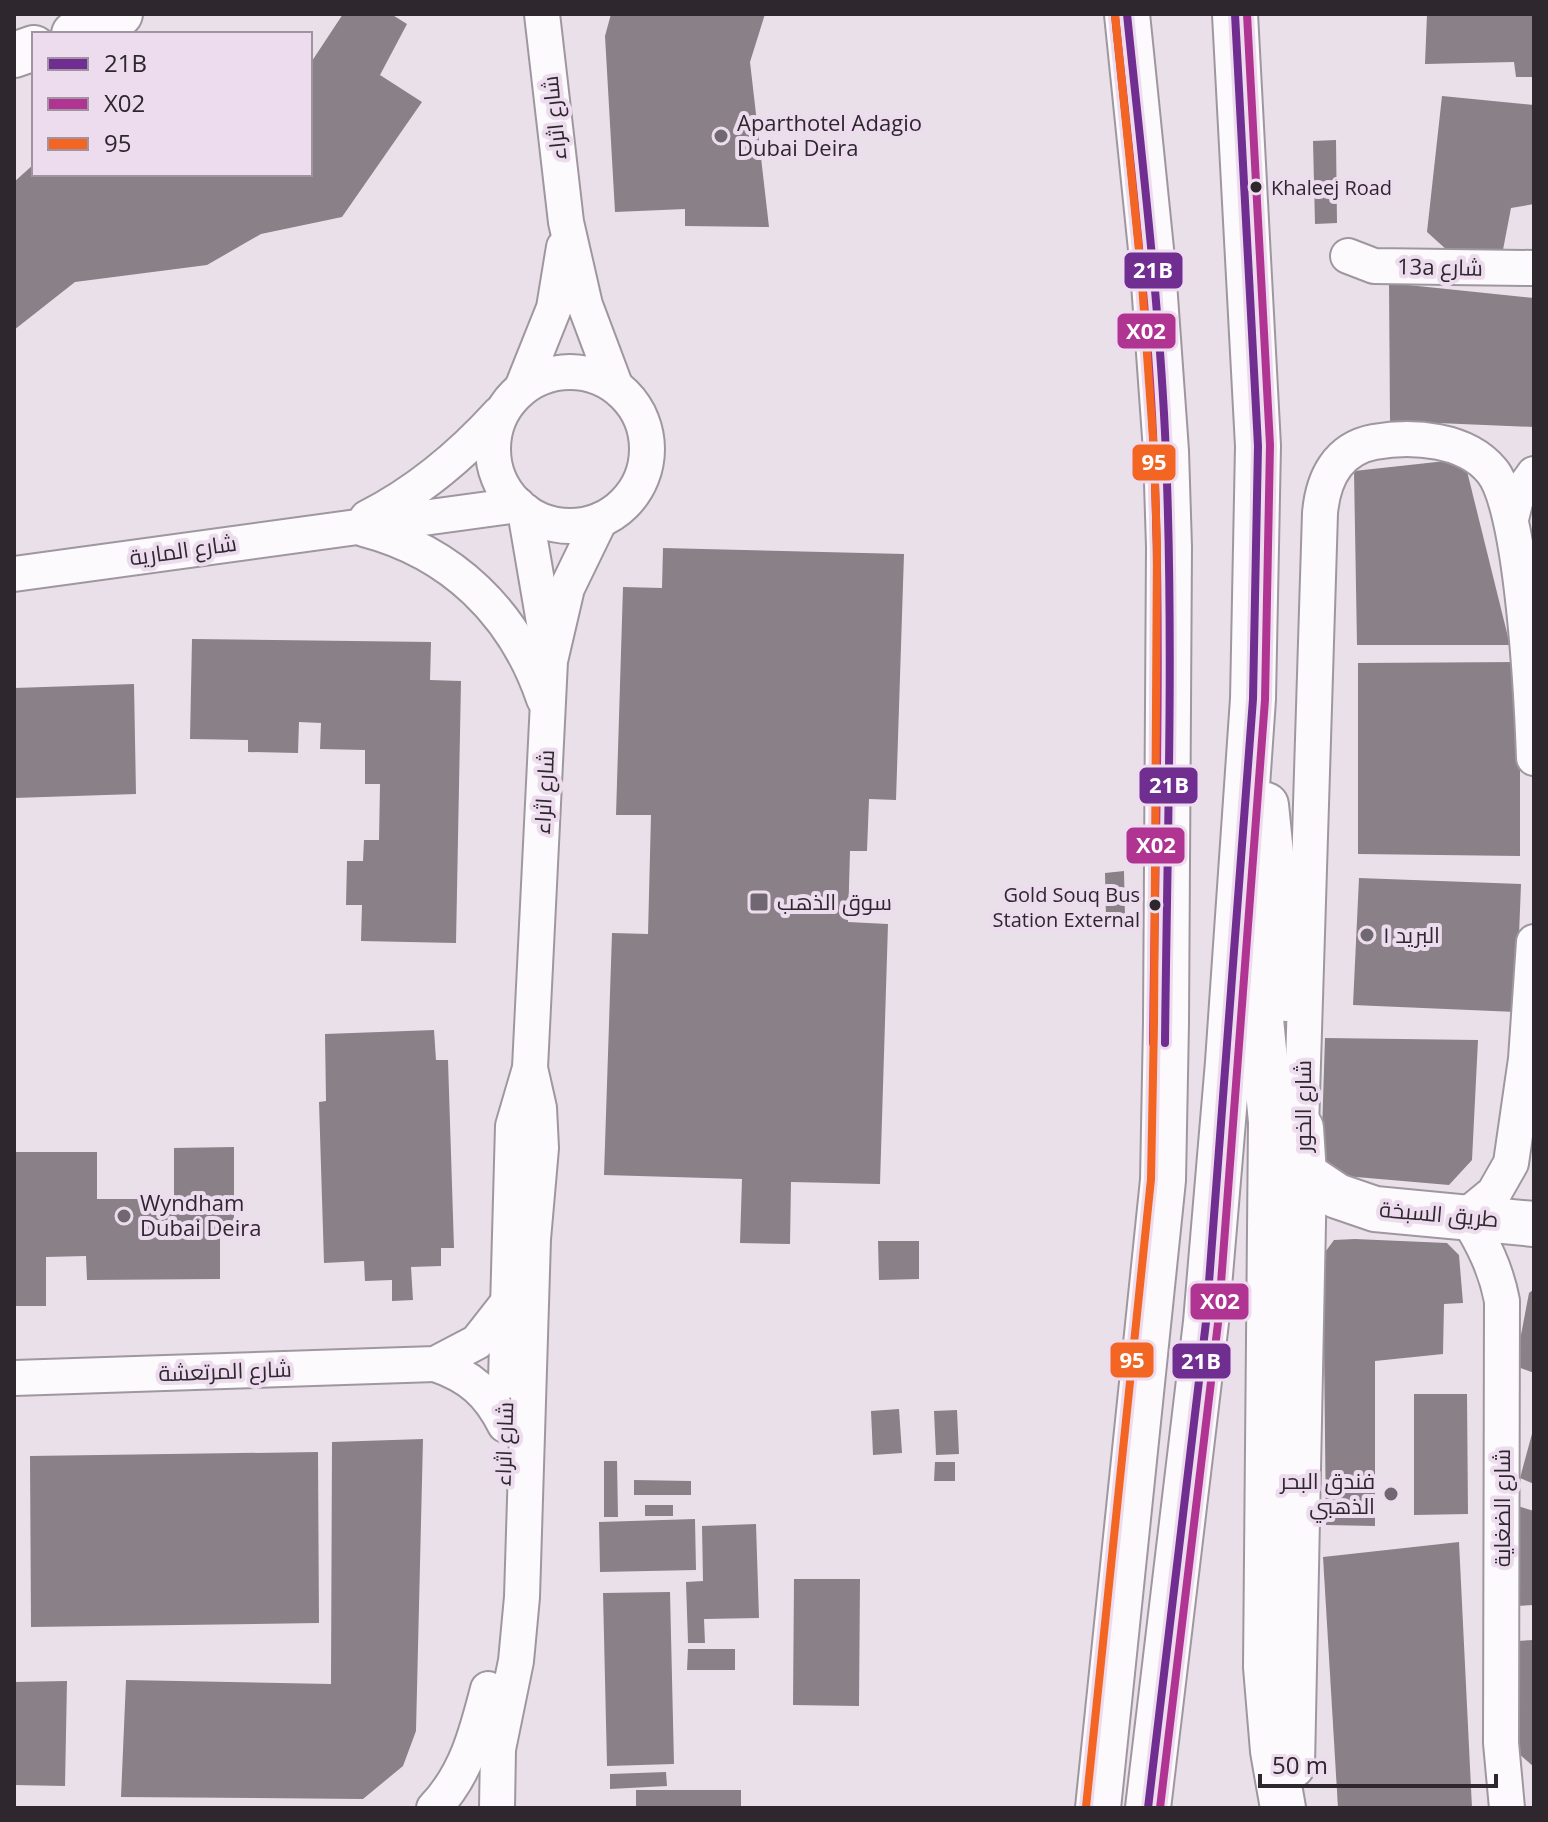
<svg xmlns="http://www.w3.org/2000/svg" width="1548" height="1822" font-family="'Open Sans',Cairo,sans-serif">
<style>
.building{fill:#898187}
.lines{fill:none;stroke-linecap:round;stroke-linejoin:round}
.minor-casing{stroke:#9f979f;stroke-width:38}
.tertiary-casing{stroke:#9f979f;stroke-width:48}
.secondary-casing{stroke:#9f979f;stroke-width:48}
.primary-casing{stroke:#9f979f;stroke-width:48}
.minor{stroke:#fcfafc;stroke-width:34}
.tertiary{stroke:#fcfafc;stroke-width:44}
.secondary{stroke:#fcfafc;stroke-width:44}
.primary{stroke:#fcfafc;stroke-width:44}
.bus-1-casing{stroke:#eddcee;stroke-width:14}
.bus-2-casing{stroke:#eddcee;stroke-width:14}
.bus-3-casing{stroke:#eddcee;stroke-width:14}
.bus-1{stroke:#6f2e90;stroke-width:8}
.bus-2{stroke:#b03593;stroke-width:8}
.bus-3{stroke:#f26522;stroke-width:8}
.poi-dot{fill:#706870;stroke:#eddcee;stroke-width:3}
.bus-dot{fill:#2e272e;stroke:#eddcee;stroke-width:3}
.labels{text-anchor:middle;stroke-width:8;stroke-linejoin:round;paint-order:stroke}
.bus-label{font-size:20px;fill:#2e272e;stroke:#eddcee;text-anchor:start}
.street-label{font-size:22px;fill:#2e272e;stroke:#eddcee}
.poi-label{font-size:22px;fill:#2e272e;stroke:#eddcee;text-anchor:start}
.line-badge{stroke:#eddcee;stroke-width:3}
.badge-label{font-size:22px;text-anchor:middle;font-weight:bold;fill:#fff}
</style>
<rect width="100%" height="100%" fill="#eae0ea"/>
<g class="building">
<path d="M343,14H391L407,24L380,75L422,102L342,217L261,234L207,265L75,282L14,330V182L34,164V174H310V64Z"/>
<path d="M611,14H765L750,62L769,227L685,226V209L615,212L605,36Z"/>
<path d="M1427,14H1534V77H1516L1514,62L1425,64Z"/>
<path d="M1442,96L1534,105V204L1511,208L1502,255L1448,251L1427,232Z"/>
<path d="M1336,140L1337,223L1315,224L1313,141Z"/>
<path d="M1389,283L1534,298V427L1390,421Z"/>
<path d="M1464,459L1510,645H1357L1354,471Z"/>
<path d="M663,548L904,554L896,800L869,799L867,851H850L848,922L888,924L880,1184L791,1182L790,1244L740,1243L742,1179L604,1175L612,933L648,934L651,815H616L623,587L662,588Z"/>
<path d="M192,639L431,642L430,680L461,681L456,943L361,941L362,905H346L347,861H363L364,840H379L380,784H365V750L320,749L321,723L299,722L298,753L248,752V740L190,739Z"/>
<path d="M1520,662V856L1358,854V663Z"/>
<path d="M134,684L136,794L14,798V688Z"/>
<path d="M1124,871L1125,918L1106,919L1105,873Z"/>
<path d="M1359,878L1521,884L1516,1012L1353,1005Z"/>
<path d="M434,1030L436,1060H448L454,1248H441V1266L411,1267L413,1300L392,1301V1280L365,1281L364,1261L324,1263L319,1102L326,1101L325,1034Z"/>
<path d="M1325,1038L1478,1040L1472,1160L1449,1185L1333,1175L1321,1163Z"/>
<path d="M234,1147V1232L220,1233V1279L87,1280L86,1256L46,1257V1306H14V1152H97V1199H174V1148Z"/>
<path d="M1355,1239L1447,1243L1459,1255L1463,1303L1444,1304L1443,1354L1375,1361V1526L1326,1525L1323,1255L1334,1240Z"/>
<path d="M878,1241H919V1279L879,1280Z"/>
<path d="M1534,1289V1373L1515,1366L1529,1293Z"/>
<path d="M1414,1394H1467L1468,1514L1414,1515Z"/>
<path d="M899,1409L902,1453L873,1455L871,1411Z"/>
<path d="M957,1410L959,1454L936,1455L934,1411Z"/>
<path d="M1533,1430H1534V1484L1520,1478Z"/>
<path d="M423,1439L416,1731L403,1766L363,1799L121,1797L126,1680L331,1684L332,1442Z"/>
<path d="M318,1452L319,1623L31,1627L30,1456Z"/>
<path d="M604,1461H617L618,1517H604Z"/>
<path d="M935,1462H955V1481H934Z"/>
<path d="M634,1480L691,1481V1495H634Z"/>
<rect x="645" y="1505" width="28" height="11"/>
<path d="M1514,1505L1534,1511V1605L1516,1606Z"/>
<path d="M695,1519L696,1570L600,1572L599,1522Z"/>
<path d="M756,1524L759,1618L704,1619L705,1643H688L686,1582L703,1581L702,1526Z"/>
<path d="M1459,1542L1472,1808H1338L1323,1557Z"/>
<path d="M794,1579H860L859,1706L793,1705Z"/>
<path d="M670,1592L674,1764L607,1766L603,1593Z"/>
<path d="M1534,1640V1767L1510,1746L1517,1641Z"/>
<path d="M688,1649H735V1670H687Z"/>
<path d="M67,1681L65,1786L14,1785V1682Z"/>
<path d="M666,1772L667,1786L610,1789V1774Z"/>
<rect x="636" y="1790" width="105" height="18"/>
</g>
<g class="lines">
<g class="minor-casing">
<g id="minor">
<path d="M542,14L566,222L585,305L615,385"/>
<path d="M1348,256L1374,266L1534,268"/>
<circle cx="570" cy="449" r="77"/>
<path d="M522,388L554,308L564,247"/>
<path d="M525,511L547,640"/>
<path d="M367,518C418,492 461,456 500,413"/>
<path d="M1511,519L1516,499L1534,474"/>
<path d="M364,529C452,552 515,613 544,699"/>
<path d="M14,574L518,505"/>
<path d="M1301,1128L1320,513C1323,479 1337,449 1374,442C1413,435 1466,439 1492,471C1523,508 1532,702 1534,758"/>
<path d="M435,1364C470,1376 489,1393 505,1425"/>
<path d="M14,1378L435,1364L477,1342L506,1305"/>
<path d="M506,1381L513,1126L530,1068"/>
<path d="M434,1808C466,1775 477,1732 488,1689"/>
<path d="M497,1808L498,1749L516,1661L522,1597L533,1239L541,1148L539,1108L530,1068L550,661L567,588L600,520"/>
<path d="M1507,1808L1501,1743L1502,1301C1496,1269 1483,1243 1466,1216L1494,1193L1511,1163L1526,1059L1534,942"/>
</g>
</g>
<g class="tertiary-casing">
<g id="tertiary">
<path d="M1304,1174L1337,1196L1375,1209L1534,1224"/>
<path d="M1292,1766L1304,1174L1301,1128"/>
</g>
</g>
<g class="secondary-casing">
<g id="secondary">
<path d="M74,34L120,14"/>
<path d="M14,55L34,48"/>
</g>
</g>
<g class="primary-casing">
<g id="primary">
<path d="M1266,805L1286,999"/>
<path d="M1255,957L1271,1122L1266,1667L1273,1751L1283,1808"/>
<path d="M1098,1808L1163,1180L1166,1023L1169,547L1166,451L1153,269L1127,14"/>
<path d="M1148,1808L1206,1322L1228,1062L1253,699L1258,446L1235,14"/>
</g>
</g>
<use href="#minor" class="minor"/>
<use href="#tertiary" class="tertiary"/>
<use href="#secondary" class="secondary"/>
<use href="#primary" class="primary"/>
<g class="bus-1-casing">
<g id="bus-1">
<path d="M1127,14C1142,161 1160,308 1166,455C1174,651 1167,847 1165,1043"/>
<path d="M1148,1808L1206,1322L1253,699L1258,446L1235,14"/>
</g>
</g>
<g class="bus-2-casing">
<g id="bus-2">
<path d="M1115,15C1130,162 1148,308 1154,456C1162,651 1155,847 1153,1043"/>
<path d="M1160,1808L1218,1323L1265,700L1270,445L1247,14"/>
</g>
</g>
<g class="bus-3-casing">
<path id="bus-3" d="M1086,1807L1151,1179L1154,1023L1157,547L1154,452L1141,270L1115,15"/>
</g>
<use href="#bus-1" class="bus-1"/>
<use href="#bus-2" class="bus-2"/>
<use href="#bus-3" class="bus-3"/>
</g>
<g class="poi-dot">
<circle cx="721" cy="136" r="8"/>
<rect x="749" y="892" width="20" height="20" rx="4"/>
<circle cx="1367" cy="935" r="8"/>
<circle cx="124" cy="1216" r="8"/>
<circle cx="1391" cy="1494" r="8"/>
</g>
<g class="bus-dot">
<circle cx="1256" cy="187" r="7"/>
<circle cx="1155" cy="905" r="7"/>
</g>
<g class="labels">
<g class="bus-label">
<text x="1271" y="195">Khaleej Road</text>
<text x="1140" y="902" text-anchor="end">Gold Souq Bus<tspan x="1140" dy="25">Station External</tspan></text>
</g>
<g class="street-label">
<text transform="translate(554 118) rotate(-96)" y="8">شارع اثراء</text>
<text transform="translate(1440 267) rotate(1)" y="8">13a شارع</text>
<text transform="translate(183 550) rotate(-8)" y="8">شارع المارية</text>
<text transform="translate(544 792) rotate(-87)" y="8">شارع اثراء</text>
<text transform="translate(1303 1106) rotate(-90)" y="8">شارع الخور</text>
<text transform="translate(1439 1214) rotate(5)" y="8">طريق السبخة</text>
<text transform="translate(225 1371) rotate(-2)" y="8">شارع المرتعشة</text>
<text transform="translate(504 1444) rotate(-88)" y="8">شارع اثراء</text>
<text transform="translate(1502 1508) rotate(-90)" y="8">شارع الضغاية</text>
</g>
<g class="poi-label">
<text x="737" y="131">Aparthotel Adagio<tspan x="737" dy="25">Dubai Deira</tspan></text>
<text x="777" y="910">سوق الذهب</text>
<text x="1383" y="943">البريد ١</text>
<text x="140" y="1211">Wyndham<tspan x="140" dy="25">Dubai Deira</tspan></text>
<text x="1375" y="1489" text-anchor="end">فندق البحر<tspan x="1375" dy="25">الذهبي</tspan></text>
</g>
</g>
<g class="line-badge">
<rect x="1123" y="251" width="61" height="39" rx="8" fill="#6f2e90"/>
<rect x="1116" y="312" width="61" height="38" rx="8" fill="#b03593"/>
<rect x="1131" y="443" width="46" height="39" rx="8" fill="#f26522"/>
<rect x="1138" y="766" width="61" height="39" rx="8" fill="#6f2e90"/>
<rect x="1125" y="826" width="61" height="39" rx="8" fill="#b03593"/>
<rect x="1189" y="1282" width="61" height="39" rx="8" fill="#b03593"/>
<rect x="1109" y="1341" width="46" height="38" rx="8" fill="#f26522"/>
<rect x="1171" y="1342" width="61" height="38" rx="8" fill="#6f2e90"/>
</g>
<g class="badge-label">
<text x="1153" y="278">21B</text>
<text x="1146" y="339">X02</text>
<text x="1154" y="470">95</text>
<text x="1169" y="793">21B</text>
<text x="1156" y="853">X02</text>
<text x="1220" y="1309">X02</text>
<text x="1132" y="1368">95</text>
<text x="1201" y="1369">21B</text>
</g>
<rect width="1548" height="1822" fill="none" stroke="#2e272e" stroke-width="32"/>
<rect x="32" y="32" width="280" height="144" fill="#eddcee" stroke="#a194a1" stroke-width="2"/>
<rect x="48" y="58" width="40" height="12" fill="#6f2e90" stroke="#a194a1" stroke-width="2"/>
<text x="104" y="72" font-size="24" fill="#2e272e">21B</text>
<rect x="48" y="98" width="40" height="12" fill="#b03593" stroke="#a194a1" stroke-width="2"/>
<text x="104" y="112" font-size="24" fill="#2e272e">X02</text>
<rect x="48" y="138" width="40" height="12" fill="#f26522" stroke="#a194a1" stroke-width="2"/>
<text x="104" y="152" font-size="24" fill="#2e272e">95</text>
<path d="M1260 1774v12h236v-12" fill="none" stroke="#2e272e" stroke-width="4"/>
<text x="1272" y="1774" font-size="24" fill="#2e272e" stroke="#eddcee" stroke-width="6" paint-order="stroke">50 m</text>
</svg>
